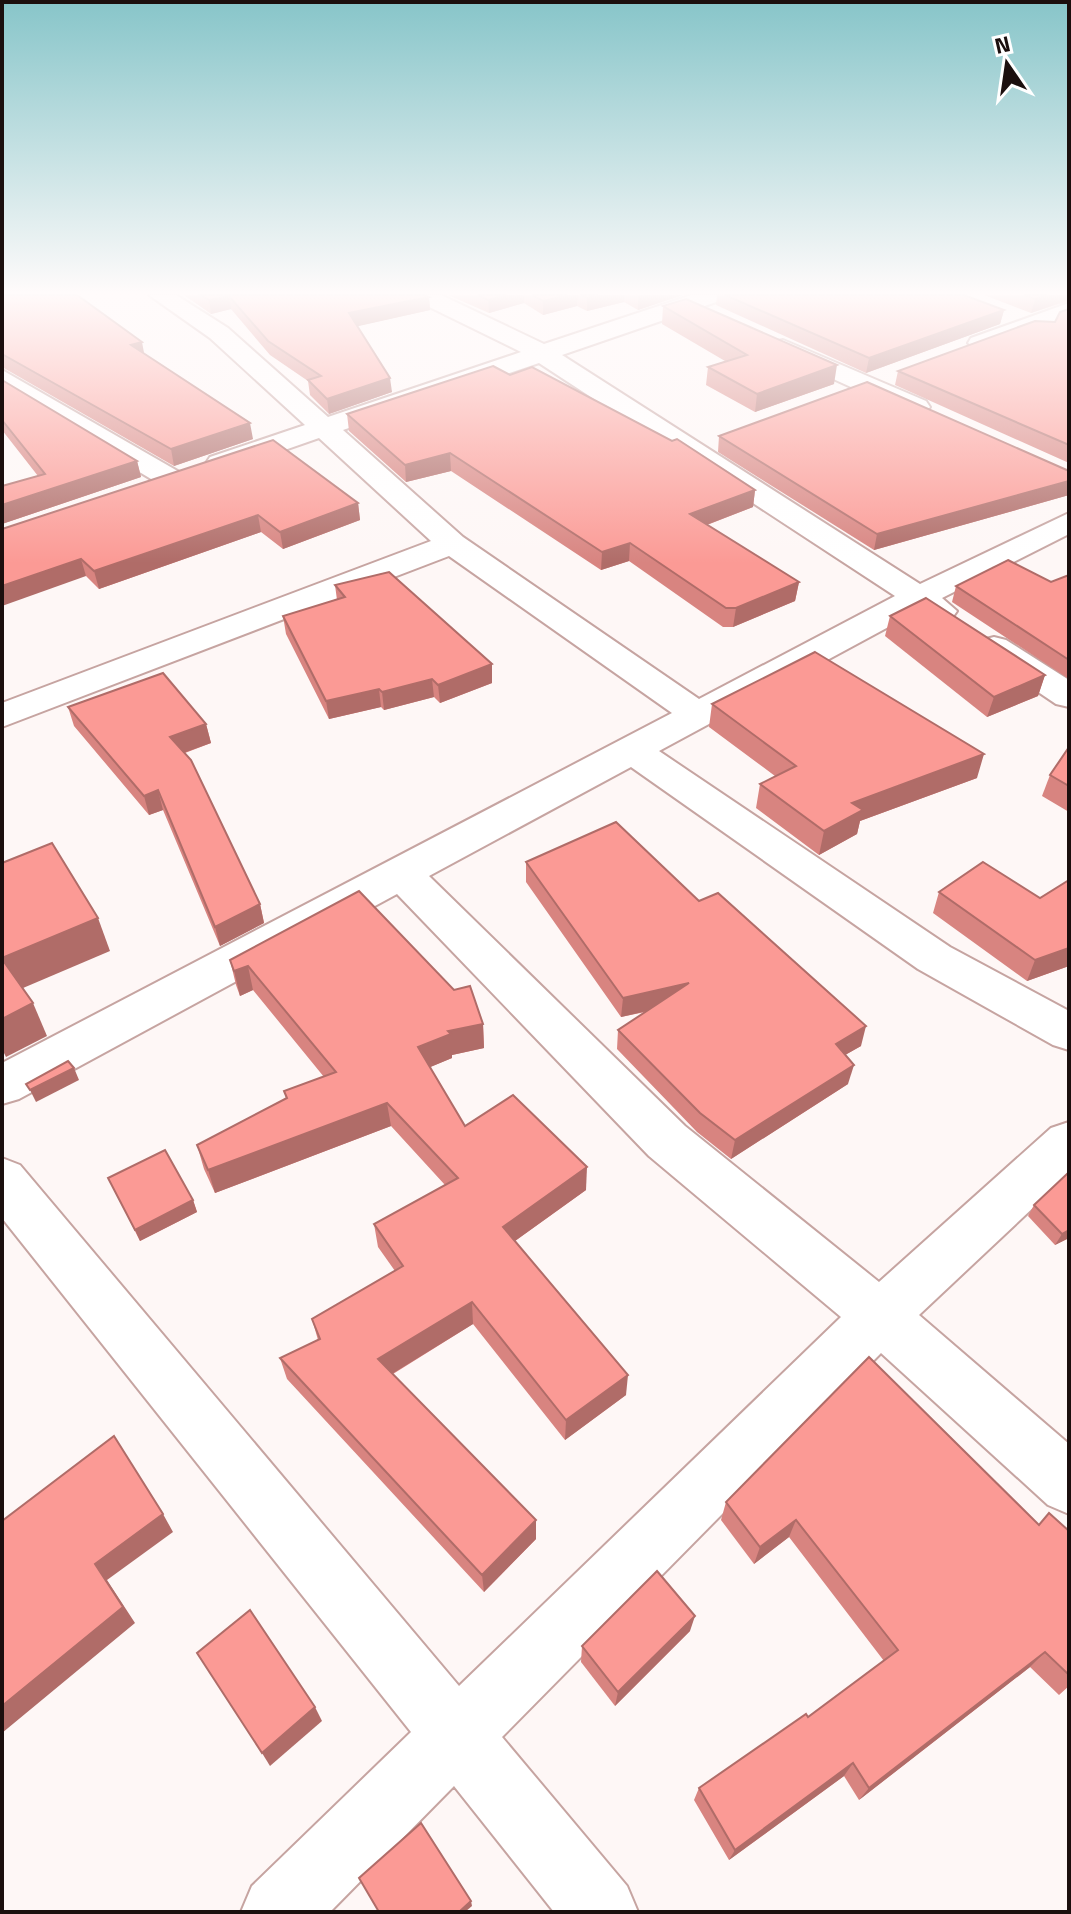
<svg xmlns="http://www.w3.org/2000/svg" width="1071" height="1914" font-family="'Titillium Web',sans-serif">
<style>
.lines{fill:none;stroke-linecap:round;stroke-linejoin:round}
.minor-casing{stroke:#c6a4a1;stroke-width:4}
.minor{fill:#fff;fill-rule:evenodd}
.wall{fill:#d88480}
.shaded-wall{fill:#b06c68}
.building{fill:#fb9a95;stroke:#b06c68;stroke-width:2}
</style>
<rect width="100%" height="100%" fill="#fef7f6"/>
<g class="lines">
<g class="minor-casing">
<g id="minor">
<path d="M149,295H176L228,328L328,417L521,352L415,300L412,295H441L544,344L692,295H725L722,300L562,355L920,584L1069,513V534L942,598L957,611L952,618L940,621L918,611L659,751L950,947L1069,1011V1050L1053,1045L918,969L631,767L429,876L685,1126L879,1282L1051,1128L1069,1122V1174L919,1315L1069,1444V1514L1048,1505L881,1353L502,1737L627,1886L638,1912H554L454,1786L330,1912H241L252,1886L411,1732L2,1218V1158L20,1165L459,1686L841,1317L649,1156L397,894L19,1099L2,1104V1063L672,713L449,556L2,727V703L431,541L319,438L230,469H210L206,463L210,457L305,425L210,338ZM539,363L895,596L699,699L463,537L343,430Z"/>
<path d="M1069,303V318L980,350L968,343L971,338Z"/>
<path d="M783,340L926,401L930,407L926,413H908L774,352L771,347L774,342Z"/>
<path d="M2,370L181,473L185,479L181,485H161L2,389Z"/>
<path d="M994,637L1006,640L1069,680V707L1056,704L982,654L977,647L982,640Z"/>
</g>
</g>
<use href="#minor" class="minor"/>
</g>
<g class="wall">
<path d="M2,295L144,353L253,439L174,466L2,367Z"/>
<path d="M184,295H425L429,297L430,310L357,326L392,392L329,414L310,395L308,381L270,355L231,309L211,314Z"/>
<path d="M448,295H683L638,310L624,302L587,311L577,306L543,315L524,303L489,313Z"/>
<path d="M717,295H964L1004,310L1000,324L866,373L716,305Z"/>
<path d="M984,295H1069V301L1031,313Z"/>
<path d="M663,306L834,384L755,412L706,385L708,367L725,361L662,324Z"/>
<path d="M1069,309V463L895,385L898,371L1055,322Z"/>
<path d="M510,375L755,490L753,507L707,525L799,582L795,601L733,627H723L629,561L601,570L451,471L406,482L349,431L347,414Z"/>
<path d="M2,380L137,461L141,477L2,524V486L38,476L2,430Z"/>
<path d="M719,436L1069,471V495L874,550L718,452Z"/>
<path d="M358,503L360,520L283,549L261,532L99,589L86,576L2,529Z"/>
<path d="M1069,575V679L952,602L956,586L1051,582Z"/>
<path d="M335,585L492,683L440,703L434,697L384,710L381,707L329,719L286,634L283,616L337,600Z"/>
<path d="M890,616L1045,675L1038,696L987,717L885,636Z"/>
<path d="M712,704L977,778L860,821L857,834L819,855L756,808L760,784L775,776L709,727Z"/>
<path d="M68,707L206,724L211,743L185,753L260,904L264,923L220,946L163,810L149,815L74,726Z"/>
<path d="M1069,747V812L1042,796L1050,775Z"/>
<path d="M526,862L699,901L861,1046L845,1055L848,1084L731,1159L697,1132L617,1049L618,1030L645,1012L621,1017L526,882Z"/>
<path d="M1069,880V966L1027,981L933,913L939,892L1040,898Z"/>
<path d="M230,960L483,1024L484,1048L452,1055V1058L430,1067L465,1126L586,1190L515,1241L626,1395L565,1440L473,1324L393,1374L536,1520V1539L484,1592L287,1379L280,1358L318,1340L312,1319L395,1271L378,1247L374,1224L445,1185L391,1126L215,1193L204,1169L197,1145L286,1098L284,1091L324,1077L253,990L240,996L236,985Z"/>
<path d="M1069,1172V1238L1055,1245L1028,1216L1034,1205Z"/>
<path d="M108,1178L193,1200L197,1212L140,1241Z"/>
<path d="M726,1502L1039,1525L1069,1531V1686L1059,1695L1030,1667L859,1800L844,1776L729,1860L694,1800L699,1788L808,1717L884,1661L789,1537L754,1564L721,1520Z"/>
<path d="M690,1631L615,1706L581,1662L582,1646Z"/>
</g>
<g class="shaded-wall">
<path d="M506,295H524V303L489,313L488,300Z"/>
<path d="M567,295H578L577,306L543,315V301Z"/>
<path d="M598,295H625L624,302L587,311V298Z"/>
<path d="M642,295H683L638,310V296Z"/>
<path d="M1047,295H1069L1068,300L1031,313L1035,299Z"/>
<path d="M229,296L231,309L211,314L209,300Z"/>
<path d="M429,297L430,310L350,328L349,313Z"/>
<path d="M1004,310L1000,324L866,373L869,358Z"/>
<path d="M142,342L145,358L131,345Z"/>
<path d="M837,365L834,384L755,412L757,394Z"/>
<path d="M390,378L392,392L329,414L327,399Z"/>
<path d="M250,423L253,439L174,466L171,449Z"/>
<path d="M450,453L451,471L406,482L405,465Z"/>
<path d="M137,461L141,477L2,524V505Z"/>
<path d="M1069,481V495L874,550L877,534Z"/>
<path d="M755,490L753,507L688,532L690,514Z"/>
<path d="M358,503L360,520L283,549L280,532Z"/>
<path d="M258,515L261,532L99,589L94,571Z"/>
<path d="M630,543L629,561L601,570L602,552Z"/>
<path d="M81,559L86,576L2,606V586Z"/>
<path d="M799,582L795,601L733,627L736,608Z"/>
<path d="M492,664V683L440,703L438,685Z"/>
<path d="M1045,675L1038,696L987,717L994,697Z"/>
<path d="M432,679L434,697L384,710L382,692Z"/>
<path d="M379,689L381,707L329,719L326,701Z"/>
<path d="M206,724L211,743L175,756L170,737Z"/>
<path d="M984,754L977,778L860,821L857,834L819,855L824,831L852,803Z"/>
<path d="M158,790L163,810L149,815L144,796Z"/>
<path d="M260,904L264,923L220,946L215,927Z"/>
<path d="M98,918L110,951L16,991L2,958Z"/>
<path d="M1069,948V966L1027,981L1035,960Z"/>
<path d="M248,966L253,990L240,996L234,971Z"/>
<path d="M689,983L686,1002L621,1017L623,998Z"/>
<path d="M33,1003L47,1036L6,1057L2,1049V1019Z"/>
<path d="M483,1024L484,1048L452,1055V1058L421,1071L418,1047L448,1031Z"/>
<path d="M866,1026L861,1046L831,1063L836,1044Z"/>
<path d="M854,1065L848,1084L731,1159L735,1140Z"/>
<path d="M74,1068L79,1080L36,1102L30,1090Z"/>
<path d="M387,1103L391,1126L215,1193L208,1170Z"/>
<path d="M587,1167L586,1190L504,1249L503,1227Z"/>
<path d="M193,1200L197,1212L140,1241L135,1230Z"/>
<path d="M1069,1230V1238L1055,1245L1062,1234Z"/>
<path d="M472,1302L473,1324L382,1380L378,1359Z"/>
<path d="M628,1375L626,1395L565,1440L566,1420Z"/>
<path d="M163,1514L173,1532L107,1580L135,1623L2,1733V1706L95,1564Z"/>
<path d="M536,1520V1539L484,1592L482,1575Z"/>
<path d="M796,1520L789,1537L754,1564L760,1547Z"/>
<path d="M695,1616L690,1631L615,1706L618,1692Z"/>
<path d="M1045,1652L1030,1667L859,1800L869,1788Z"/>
<path d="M315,1707L322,1721L270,1766L262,1753Z"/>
<path d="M853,1763L844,1776L729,1860L735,1850Z"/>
<path d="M471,1901L472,1906L465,1912H459Z"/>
</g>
<g class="building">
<path d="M2,295H77L142,342L131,345L250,423L171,449L2,354Z"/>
<path d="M201,295H425L429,297L349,313L390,378L327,399L308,380L321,376L268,341L229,296L209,300Z"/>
<path d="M478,295H506L488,300Z"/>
<path d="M532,295H567L543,301Z"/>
<path d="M582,295H598L587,298Z"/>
<path d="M725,295H964L1004,310L869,358Z"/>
<path d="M1024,295H1047L1035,299Z"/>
<path d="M686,299L837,365L757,394L708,367L747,355L663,306Z"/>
<path d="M1069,309V445L898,371L1035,321L1055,322L1060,312Z"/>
<path d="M493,366L510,375L532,367L672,441L677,439L755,490L690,514L799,582L736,608H726L630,543L602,552L450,453L405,465L347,414Z"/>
<path d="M2,380L137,461L2,505V486L45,474L2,420Z"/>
<path d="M867,382L1069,471V481L877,534L719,436Z"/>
<path d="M273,440L358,503L280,532L258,515L94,571L81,559L2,586V529Z"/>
<path d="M1008,560L1051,582L1069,575V660L956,586Z"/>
<path d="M389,572L492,664L438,685L432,679L382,692L379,689L326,701L283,616L345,597L335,585Z"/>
<path d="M926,598L1045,675L994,697L890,616Z"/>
<path d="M815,652L984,754L852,803L863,810L824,831L760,784L796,766L712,704Z"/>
<path d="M163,673L206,724L170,737L191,760L260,904L215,927L158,790L144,796L68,707Z"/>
<path d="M1069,747V786L1050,775Z"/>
<path d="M616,822L699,901L718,893L866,1026L836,1044L854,1065L735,1140L700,1113L618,1030L689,983L623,998L526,862Z"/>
<path d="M52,843L98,918L2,958V863Z"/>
<path d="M983,862L1040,898L1069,880V948L1035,960L939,892Z"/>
<path d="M359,891L454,990L470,986L483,1024L448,1031L451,1034L418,1047L465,1126L513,1095L587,1167L503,1227L628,1375L566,1420L472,1302L378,1359L536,1520L482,1575L280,1358L320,1339L312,1319L403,1266L374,1224L458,1178L387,1103L208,1170L197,1145L287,1098L284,1091L336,1072L248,966L234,971L230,960Z"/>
<path d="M2,959L33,1003L2,1019Z"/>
<path d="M68,1061L74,1068L30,1090L26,1084Z"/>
<path d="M165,1150L193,1200L135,1230L108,1178Z"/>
<path d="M1069,1172V1230L1062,1234L1034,1205Z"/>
<path d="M869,1357L1039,1525L1049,1513L1069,1531V1675L1045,1652L869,1788L853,1763L735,1850L699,1788L806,1714L808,1717L898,1650L796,1520L760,1547L726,1502Z"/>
<path d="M114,1436L163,1514L95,1564L123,1607L2,1706V1521Z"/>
<path d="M657,1571L695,1616L618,1692L582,1646Z"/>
<path d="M250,1610L315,1707L262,1753L197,1653Z"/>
<path d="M421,1823L471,1901L459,1912H379L359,1878Z"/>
</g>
<linearGradient id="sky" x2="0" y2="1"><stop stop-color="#87c5c9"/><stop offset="0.52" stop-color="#fffbfb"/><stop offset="1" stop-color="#fffbfb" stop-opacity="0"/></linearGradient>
<rect width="1071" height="563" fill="url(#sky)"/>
<rect width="1071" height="1914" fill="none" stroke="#1b0f0e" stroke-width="8"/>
<g transform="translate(1007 64) rotate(347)" stroke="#ffffff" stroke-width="6" paint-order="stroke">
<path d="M0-6L14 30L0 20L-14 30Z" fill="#1b0f0e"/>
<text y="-12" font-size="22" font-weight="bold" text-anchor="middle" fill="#1b0f0e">N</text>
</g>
</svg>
